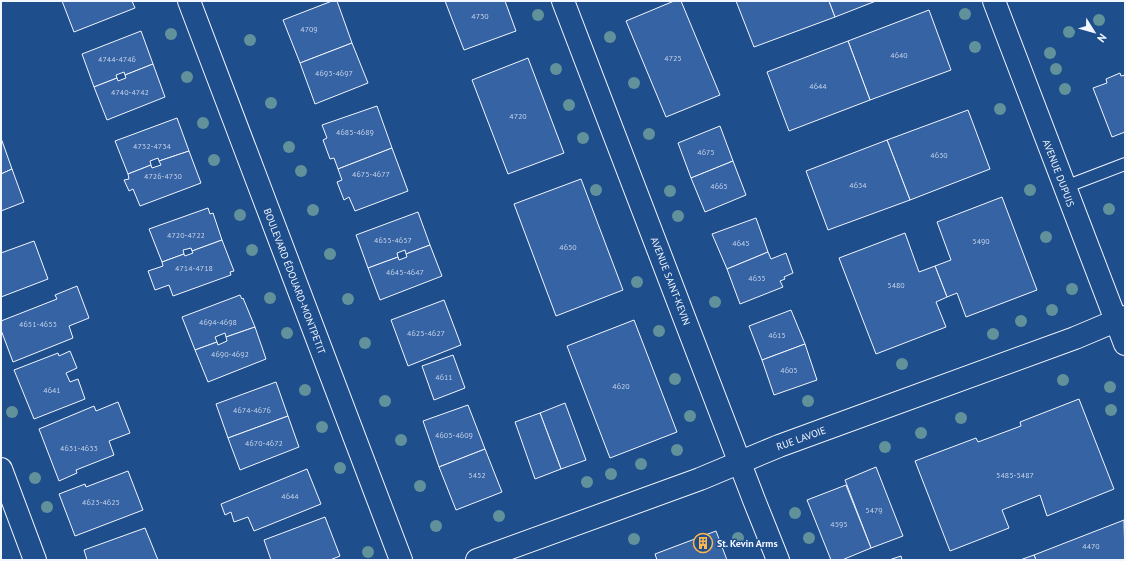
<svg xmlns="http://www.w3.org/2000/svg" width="1126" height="561" font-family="'PT Sans',sans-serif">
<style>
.building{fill:#3563a3;stroke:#f2f6ff}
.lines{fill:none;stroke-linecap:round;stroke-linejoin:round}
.service-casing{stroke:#f2f6ff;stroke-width:14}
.minor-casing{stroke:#f2f6ff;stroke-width:24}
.service{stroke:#1f4e8c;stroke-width:12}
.minor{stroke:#1f4e8c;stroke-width:22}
.tree{fill:#61919a}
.labels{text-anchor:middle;stroke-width:3;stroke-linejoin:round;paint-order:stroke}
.number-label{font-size:8px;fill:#c3d1e8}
.street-label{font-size:10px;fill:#f2f6ff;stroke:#1f4e8c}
.poi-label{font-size:10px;font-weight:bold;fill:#f2f6ff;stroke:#1f4e8c;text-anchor:start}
</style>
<rect width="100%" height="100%" fill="#1f4e8c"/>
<g class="building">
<path d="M62,1H132L135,8L74,32Z"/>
<path d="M332,1H337L352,43L300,63L283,20Z"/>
<path d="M445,1H505L516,31L464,50Z"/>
<path d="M674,1H681L720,95L666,117L626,21Z"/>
<path d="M736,1H829L835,17L754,47Z"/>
<path d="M829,1H876L835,17Z"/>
<path d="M929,10L951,70L870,100L848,41Z"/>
<path d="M141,31L153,64L125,75L124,72L116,75L117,78L94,87L82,54Z"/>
<path d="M848,41L870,100L789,131L767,72Z"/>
<path d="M352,43L368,83L315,104L300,63Z"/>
<path d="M528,58L564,153L508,174L472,80Z"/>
<path d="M153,64L165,97L107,120L94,87L117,78L118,81L126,78L125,75Z"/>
<path d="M1120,73L1121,76L1125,75V132L1112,137L1093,88L1107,83L1106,79Z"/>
<path d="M377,106L392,148L338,169L334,158L330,159L323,140L327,138L322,125Z"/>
<path d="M968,110L990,169L910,200L887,140Z"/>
<path d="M177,118L189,151L159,161L158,158L150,161L151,165L128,174L115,141Z"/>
<path d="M720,126L733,161L691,178L678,143Z"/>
<path d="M1,138L12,169L1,174Z"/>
<path d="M887,140L910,200L828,230L806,171Z"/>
<path d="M392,148L408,191L355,211L349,197L344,200L337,182L342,180L338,169Z"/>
<path d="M189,151L201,183L140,206L133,189L129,191L124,180L129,179L128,174L151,165L152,168L161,165L159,161Z"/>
<path d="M733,161L746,195L705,212L691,178Z"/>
<path d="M12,169L24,202L1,211V174Z"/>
<path d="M581,179L623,290L556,316L514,204Z"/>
<path d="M1002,197L1037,290L966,317L957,293L947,297L935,266L951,260L937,222Z"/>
<path d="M208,208L210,214L213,213L222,240L192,251L191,248L183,250L184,254L162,262L149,229Z"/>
<path d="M418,212L430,245L406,254L405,250L397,253L398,257L368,268L356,235Z"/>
<path d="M756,218L768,252L727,269L712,234Z"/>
<path d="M905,233L919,272L935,266L947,297L936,302L946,327L876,354L839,258Z"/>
<path d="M222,240L234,271L230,272L231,275L173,296L169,285L155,290L148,271L163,266L162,262L184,254L185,256L193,253L192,251Z"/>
<path d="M34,241L48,279L1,297V253Z"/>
<path d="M430,245L442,276L380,300L368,268L398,257L399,260L407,257L406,254Z"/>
<path d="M768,252L771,259L786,253L793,273L784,277L785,279L780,281L783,287L740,304L727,269Z"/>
<path d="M77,286L89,318L69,326L73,338L13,362L1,330V321L57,299L55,295Z"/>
<path d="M240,295L242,299L243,298L255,327L226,337L225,333L215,337L217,342L195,350L182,317Z"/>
<path d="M444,300L461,345L408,366L391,320Z"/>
<path d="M791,310L805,344L762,360L749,326Z"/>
<path d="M634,320L677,432L610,458L567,346Z"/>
<path d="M255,327L266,359L208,382L195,350L217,342L218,345L227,341L226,337Z"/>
<path d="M805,344L817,380L774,395L762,360Z"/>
<path d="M70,351L77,368L66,373L70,382L78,379L85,399L34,419L14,370L58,353L59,356Z"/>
<path d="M453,355L465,388L434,400L422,366Z"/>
<path d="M276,382L288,416L228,438L216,404Z"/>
<path d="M1079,399L1114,489L1047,516L1040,495L1002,510L1009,528L950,551L915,461L976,438L978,442L1021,426L1020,422Z"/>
<path d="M118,402L130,433L109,441L114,455L76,470L77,473L59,481L39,429L94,406L96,411Z"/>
<path d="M565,403L586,460L561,469L540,413Z"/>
<path d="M468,405L485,449L439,467L423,421Z"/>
<path d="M540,413L561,469L535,479L515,422Z"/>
<path d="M288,416L299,447L240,470L228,438Z"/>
<path d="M485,449L502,492L456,510L439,467Z"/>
<path d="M876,467L903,536L871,548L845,480Z"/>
<path d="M307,469L321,504L254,531L248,517L234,522L231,512L225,515L221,504Z"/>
<path d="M128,471L143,510L75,536L59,494L85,484L86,487Z"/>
<path d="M846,485L871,548L842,560H831L807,500Z"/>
<path d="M325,517L340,556L330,560H271L264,540Z"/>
<path d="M1124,520L1125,560H1036L1034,555Z"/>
<path d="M145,528L158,560H87L84,550Z"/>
<path d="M716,531L727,560H657L655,554Z"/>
<path d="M1034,555L1036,560H1020Z"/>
<path d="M901,556L902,560H889Z"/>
</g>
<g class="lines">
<g class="service-casing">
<path id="service" d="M1065,187L1125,164"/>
</g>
<g class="minor-casing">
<g id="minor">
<path d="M189,1L401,560"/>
<path d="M563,1L754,500L778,560"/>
<path d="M994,1L1125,344"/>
<path d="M1,469L35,560"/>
<path d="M477,560L700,479L779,446L1075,338L1125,317"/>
</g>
</g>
<use href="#service" class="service"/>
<use href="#minor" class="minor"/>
</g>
<g class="tree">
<circle cx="965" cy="14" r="6"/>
<circle cx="538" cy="15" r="6"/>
<circle cx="1099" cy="20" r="6"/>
<circle cx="1069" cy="32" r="6"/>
<circle cx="171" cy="34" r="6"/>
<circle cx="610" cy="37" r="6"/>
<circle cx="250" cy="40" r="6"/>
<circle cx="975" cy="47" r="6"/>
<circle cx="1050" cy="53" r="6"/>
<circle cx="556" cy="69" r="6"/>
<circle cx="1056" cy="69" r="6"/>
<circle cx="187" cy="77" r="6"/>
<circle cx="634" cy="83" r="6"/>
<circle cx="1065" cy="89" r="6"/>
<circle cx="271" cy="103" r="6"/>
<circle cx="569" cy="105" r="6"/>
<circle cx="1000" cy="109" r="6"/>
<circle cx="203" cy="123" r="6"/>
<circle cx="649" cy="134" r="6"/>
<circle cx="583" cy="138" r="6"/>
<circle cx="289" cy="147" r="6"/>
<circle cx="214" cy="160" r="6"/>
<circle cx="301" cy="171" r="6"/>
<circle cx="596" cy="190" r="6"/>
<circle cx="1030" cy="190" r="6"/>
<circle cx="670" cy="191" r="6"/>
<circle cx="1109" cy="209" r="6"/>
<circle cx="313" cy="210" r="6"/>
<circle cx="240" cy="215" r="6"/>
<circle cx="678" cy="216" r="6"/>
<circle cx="1046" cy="237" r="6"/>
<circle cx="252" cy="250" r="6"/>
<circle cx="330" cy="254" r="6"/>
<circle cx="637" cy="282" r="6"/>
<circle cx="1072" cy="289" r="6"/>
<circle cx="270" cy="298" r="6"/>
<circle cx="348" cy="299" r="6"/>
<circle cx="715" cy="302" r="6"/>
<circle cx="1052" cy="310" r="6"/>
<circle cx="1021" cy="321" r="6"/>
<circle cx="659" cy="331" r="6"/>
<circle cx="287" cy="333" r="6"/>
<circle cx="993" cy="334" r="6"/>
<circle cx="365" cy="343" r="6"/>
<circle cx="902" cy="364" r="6"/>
<circle cx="675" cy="379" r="6"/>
<circle cx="1063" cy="380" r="6"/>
<circle cx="1110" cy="387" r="6"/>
<circle cx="305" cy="390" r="6"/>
<circle cx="385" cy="401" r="6"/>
<circle cx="808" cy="401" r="6"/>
<circle cx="1111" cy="410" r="6"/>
<circle cx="12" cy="412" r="6"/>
<circle cx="690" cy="416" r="6"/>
<circle cx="961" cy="418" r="6"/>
<circle cx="322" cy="427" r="6"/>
<circle cx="921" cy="433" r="6"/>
<circle cx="401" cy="440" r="6"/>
<circle cx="885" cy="447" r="6"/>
<circle cx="677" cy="450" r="6"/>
<circle cx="641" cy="464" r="6"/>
<circle cx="340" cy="468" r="6"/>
<circle cx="611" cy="474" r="6"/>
<circle cx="35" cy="478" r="6"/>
<circle cx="587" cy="482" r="6"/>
<circle cx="420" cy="486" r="6"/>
<circle cx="47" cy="507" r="6"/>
<circle cx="795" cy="513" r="6"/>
<circle cx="499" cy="516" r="6"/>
<circle cx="436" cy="526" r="6"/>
<circle cx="738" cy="538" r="6"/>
<circle cx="809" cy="538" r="6"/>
<circle cx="634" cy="539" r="6"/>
<circle cx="368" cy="552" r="6"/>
</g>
<defs>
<g id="building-ring" transform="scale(1)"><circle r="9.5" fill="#1f4e8c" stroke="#ffb74d" stroke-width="1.5"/><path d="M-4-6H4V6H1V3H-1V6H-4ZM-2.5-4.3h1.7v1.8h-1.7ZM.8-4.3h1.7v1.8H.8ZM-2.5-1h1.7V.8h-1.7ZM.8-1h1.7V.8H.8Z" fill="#ffb74d"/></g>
</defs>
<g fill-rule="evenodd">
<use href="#building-ring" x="703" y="543"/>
</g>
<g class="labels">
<g class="number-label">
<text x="480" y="19">4730</text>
<text x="309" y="32">4709</text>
<text x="899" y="58">4640</text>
<text x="673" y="61">4725</text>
<text x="117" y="62">4744-4746</text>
<text x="334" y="76">4693-4697</text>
<text x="818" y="89">4644</text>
<text x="130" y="95">4740-4742</text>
<text x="518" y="119">4720</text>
<text x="355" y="135">4685-4689</text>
<text x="152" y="149">4732-4734</text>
<text x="706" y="155">4675</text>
<text x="939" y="158">4630</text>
<text x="371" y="177">4675-4677</text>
<text x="163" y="179">4726-4730</text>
<text x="858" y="188">4634</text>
<text x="719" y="189">4665</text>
<text x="186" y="238">4720-4722</text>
<text x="393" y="243">4655-4657</text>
<text x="981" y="244">5490</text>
<text x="741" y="246">4645</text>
<text x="568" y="250">4650</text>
<text x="194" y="271">4714-4718</text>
<text x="405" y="275">4645-4647</text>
<text x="757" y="281">4635</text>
<text x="896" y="288">5480</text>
<text x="218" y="325">4694-4698</text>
<text x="38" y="327">4651-4653</text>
<text x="426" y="336">4625-4627</text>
<text x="777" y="338">4615</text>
<text x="230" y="357">4690-4692</text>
<text x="789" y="373">4605</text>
<text x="444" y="380">4611</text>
<text x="621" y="389">4620</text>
<text x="52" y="393">4641</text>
<text x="252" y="413">4674-4676</text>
<text x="454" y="438">4605-4609</text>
<text x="264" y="446">4670-4672</text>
<text x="79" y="451">4631-4633</text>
<text x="477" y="478">5452</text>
<text x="1015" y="478">5485-5487</text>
<text x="290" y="499">4644</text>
<text x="101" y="505">4623-4625</text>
<text x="874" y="513">5479</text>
<text x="839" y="527">4595</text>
<text x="1091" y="549">4470</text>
</g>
<g class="street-label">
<text transform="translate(1059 173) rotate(69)" y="4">AVENUE DUPUIS</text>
<text transform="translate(295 281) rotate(69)" y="4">BOULEVARD ÉDOUARD-MONTPETIT</text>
<text transform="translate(671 281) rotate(69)" y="4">AVENUE SAINT-KEVIN</text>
<text transform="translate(801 438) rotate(-20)" y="4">RUE LAVOIE</text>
</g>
<g class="poi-label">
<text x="717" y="547">St. Kevin Arms</text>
</g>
</g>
<rect width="1126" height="561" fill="none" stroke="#f2f6ff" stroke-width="4"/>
<g transform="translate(1094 32) rotate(127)" stroke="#1f4e8c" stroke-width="3" paint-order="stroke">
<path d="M0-3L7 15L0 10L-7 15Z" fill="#f2f6ff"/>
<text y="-6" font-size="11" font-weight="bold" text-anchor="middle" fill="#f2f6ff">N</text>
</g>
</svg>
